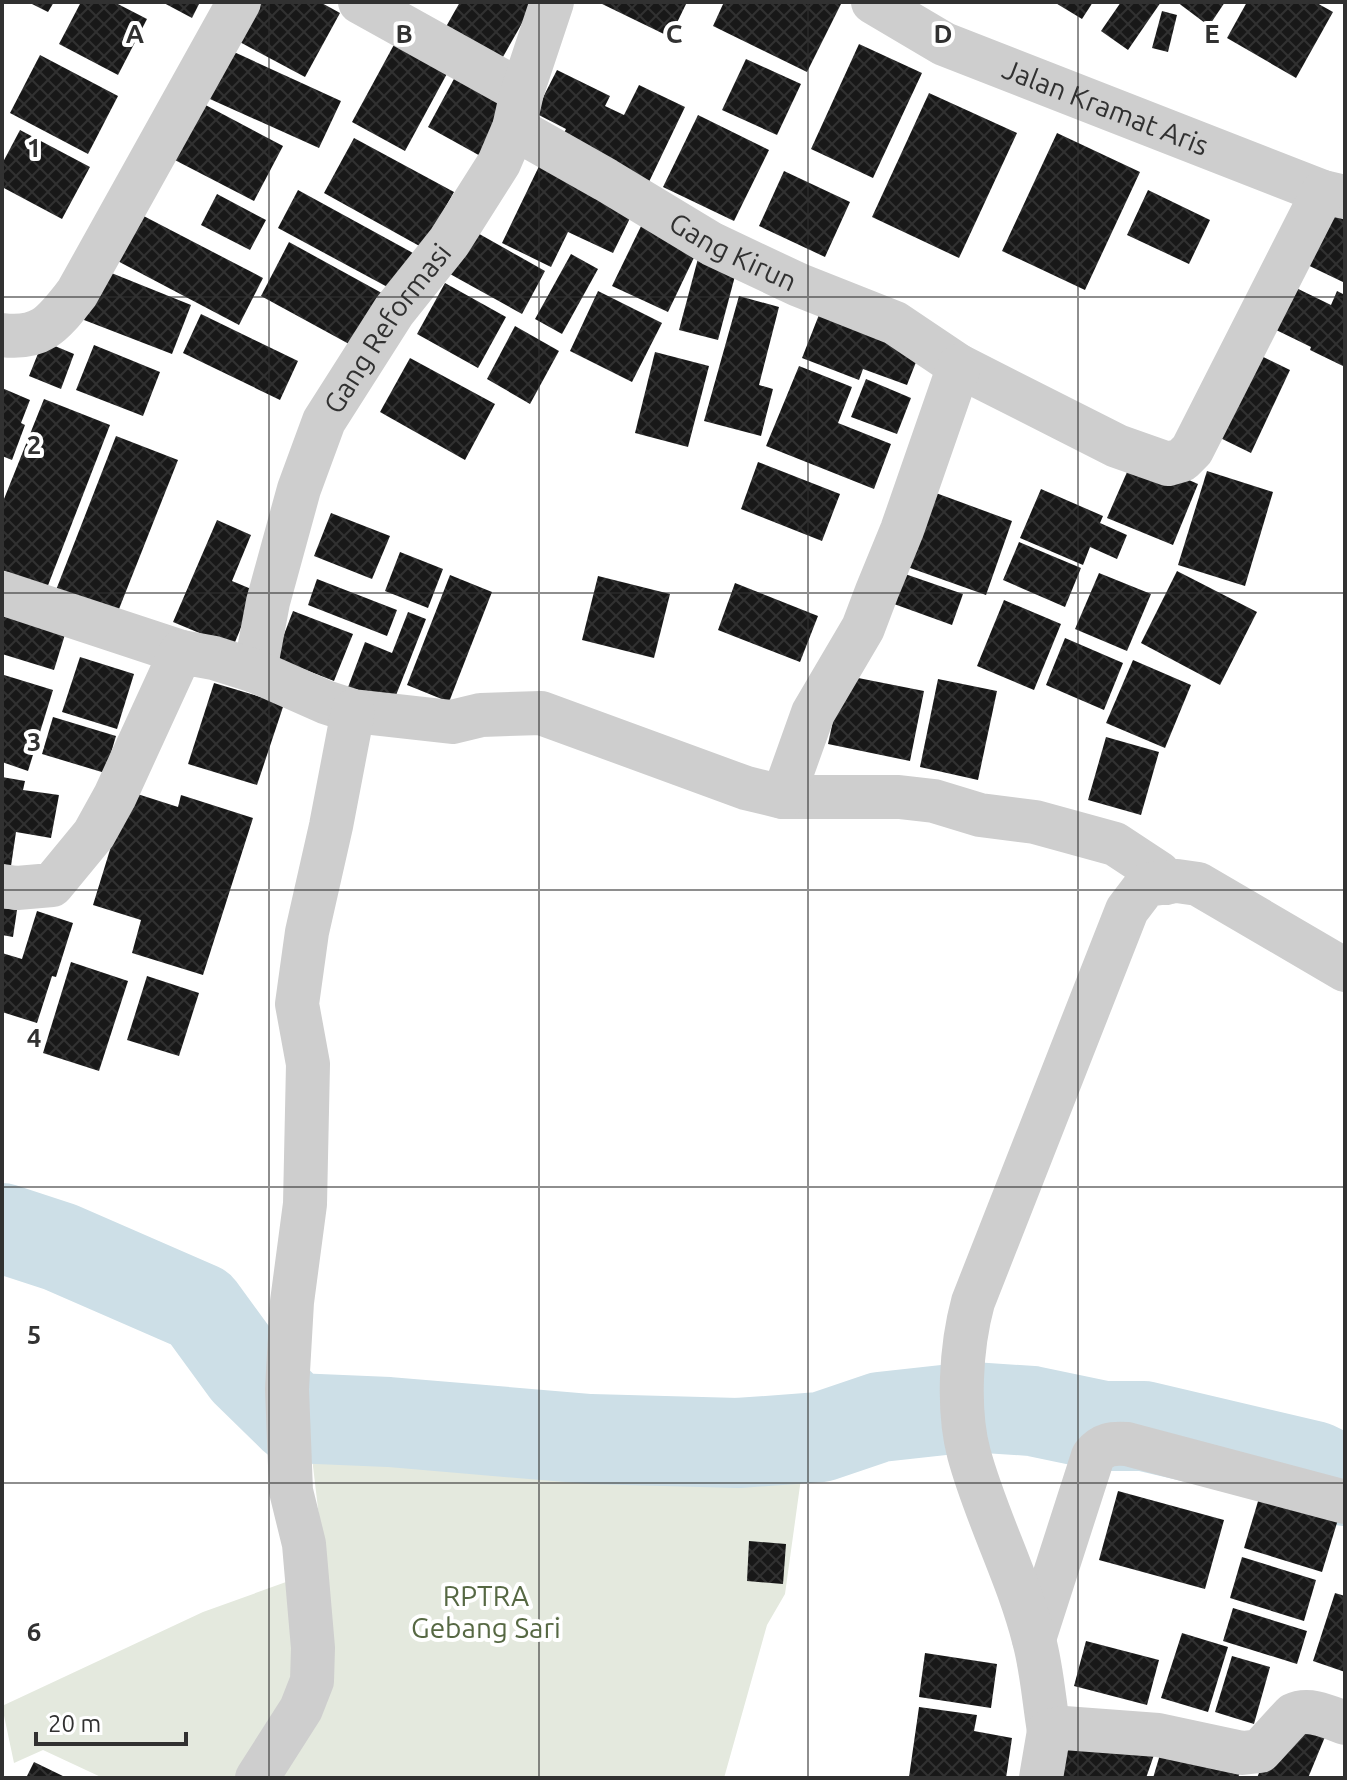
<svg xmlns="http://www.w3.org/2000/svg" width="1347" height="1780" font-family="Ubuntu,sans-serif">
<style>
.green{fill:#e4e9de}
.lines{fill:none;stroke-linecap:round;stroke-linejoin:round}
.river{stroke:#cddfe7;stroke-width:90}
.building{fill:url(#building-cross-hatch)}
.minor{stroke:#cecece;stroke-width:44}
.grid{fill:none;stroke:#313131;stroke-width:2;stroke-opacity:0.55}
.labels{text-anchor:middle;stroke-width:8;stroke-linejoin:round;paint-order:stroke}
.street-label{font-size:28px;fill:#313131;stroke:#fff}
.park-label{font-size:28px;fill:#566843;stroke:#fff}
.grid-label{font-size:26px;text-anchor:middle;font-weight:bold;fill:#313131;stroke:#fff;stroke-width:8;stroke-linejoin:round;paint-order:stroke}
</style>
<defs>
<pattern id="building-cross-hatch" width="8" height="8" patternUnits="userSpaceOnUse" patternTransform="scale(2)"><rect width="8" height="8" fill="#181818"/><path d="M0 0l8 8M0 8l8-8" fill="none" stroke="#313131"/></pattern>
</defs>
<rect width="100%" height="100%" fill="#fff"/>
<path class="green" d="M309,1432L438,1440L656,1463L803,1464L785,1594L767,1625L724,1778H103L43,1750L14,1763L2,1706L203,1612L325,1568Z"/>
<g class="lines">
<path class="river" d="M2,1228L60,1247L200,1308L246,1371L294,1418L389,1422L590,1439L738,1443L821,1437L880,1417L971,1407L1032,1411L1104,1426H1144L1314,1466L1345,1481"/>
</g>
<g class="building">
<path d="M28,2H54L48,12Z"/>
<path d="M81,2H114L147,19L118,75L59,44Z"/>
<path d="M162,2H200L192,18Z"/>
<path d="M257,2H320L340,13L305,77L236,40Z"/>
<path d="M460,2H534L499,64L443,32Z"/>
<path d="M598,2H687L670,37Z"/>
<path d="M724,2H842L807,72L713,26Z"/>
<path d="M1054,2H1093L1082,19Z"/>
<path d="M1121,2H1161L1128,50L1101,31Z"/>
<path d="M1177,2H1225L1209,26Z"/>
<path d="M1247,2H1315L1333,12L1296,78L1227,38Z"/>
<path d="M1162,11L1177,15L1168,52L1152,48Z"/>
<path d="M396,41L449,70L405,151L352,122Z"/>
<path d="M859,44L922,73L873,178L811,149Z"/>
<path d="M223,47L341,101L319,148L201,95Z"/>
<path d="M40,55L118,96L88,154L10,113Z"/>
<path d="M746,59L801,84L777,135L722,110Z"/>
<path d="M557,70L610,96L605,106L624,115L639,85L685,107L647,186L559,143L566,129L535,113Z"/>
<path d="M455,77L511,107L484,158L428,127Z"/>
<path d="M929,93L1017,133L959,258L872,217Z"/>
<path d="M198,101L283,146L254,201L169,157Z"/>
<path d="M698,115L769,150L734,221L663,187Z"/>
<path d="M20,130L90,167L62,219L2,187V164Z"/>
<path d="M1057,133L1140,172L1085,290L1002,251Z"/>
<path d="M354,138L454,192L423,248L324,193Z"/>
<path d="M542,160L632,214L613,253L568,232L551,267L502,243Z"/>
<path d="M784,171L850,202L825,257L759,226Z"/>
<path d="M298,190L413,253L393,290L278,228Z"/>
<path d="M1148,190L1210,220L1189,264L1127,235Z"/>
<path d="M217,194L266,220L250,250L201,225Z"/>
<path d="M1322,201L1345,212V283L1295,259Z"/>
<path d="M134,211L263,278L239,325L110,257Z"/>
<path d="M646,216L701,243L668,312L612,286Z"/>
<path d="M474,231L545,271L522,314L450,274Z"/>
<path d="M289,242L389,297L360,350L261,296Z"/>
<path d="M700,251L739,261L718,340L679,330Z"/>
<path d="M571,254L598,269L562,334L535,319Z"/>
<path d="M104,270L191,305L172,354L84,320Z"/>
<path d="M445,283L506,317L478,368L417,334Z"/>
<path d="M1286,283L1331,305L1337,291L1345,295V367L1310,350L1311,347L1266,325Z"/>
<path d="M598,291L662,323L632,382L570,351Z"/>
<path d="M739,296L779,307L759,385L773,389L761,436L704,421Z"/>
<path d="M824,302L922,347L907,385L863,369L859,380L802,358Z"/>
<path d="M201,314L298,361L280,400L183,353Z"/>
<path d="M515,326L559,351L530,404L487,379Z"/>
<path d="M43,341L74,354L61,389L29,376Z"/>
<path d="M94,345L160,372L143,416L76,390Z"/>
<path d="M1249,350L1290,370L1251,453L1210,433Z"/>
<path d="M655,352L709,366L688,447L635,433Z"/>
<path d="M410,358L495,404L465,460L380,412Z"/>
<path d="M799,366L852,387L838,423L891,444L874,489L766,446Z"/>
<path d="M866,379L911,398L897,434L851,417Z"/>
<path d="M2,388L30,400L21,423L25,425L12,460L2,456Z"/>
<path d="M44,399L110,425L47,588L2,570V504Z"/>
<path d="M116,436L178,460L117,614L56,590Z"/>
<path d="M1134,456L1198,484L1173,545L1107,518Z"/>
<path d="M758,462L840,494L822,541L741,509Z"/>
<path d="M1207,471L1273,492L1245,586L1178,565Z"/>
<path d="M925,489L1012,521L986,595L899,564Z"/>
<path d="M1041,489L1103,516L1100,523L1127,535L1117,559L1090,547L1083,565L1020,538Z"/>
<path d="M331,513L390,536L372,579L314,556Z"/>
<path d="M217,520L251,535L232,581L256,591L233,647L173,622Z"/>
<path d="M1019,542L1081,568L1065,607L1003,580Z"/>
<path d="M400,552L443,569L428,608L385,591Z"/>
<path d="M1177,571L1257,612L1220,685L1141,643Z"/>
<path d="M1099,573L1151,594L1127,651L1075,629Z"/>
<path d="M905,574L963,594L952,625L894,604Z"/>
<path d="M450,575L492,592L449,702L407,685Z"/>
<path d="M598,576L670,594L654,658L582,640Z"/>
<path d="M317,579L397,610L387,636L308,605Z"/>
<path d="M735,583L818,616L800,662L718,630Z"/>
<path d="M1004,600L1061,624L1034,690L977,666Z"/>
<path d="M2,608L67,628L54,670L2,654Z"/>
<path d="M293,611L353,634L334,681L275,658Z"/>
<path d="M408,612L426,619L391,708L347,690L365,642L392,653Z"/>
<path d="M1065,638L1123,663L1104,710L1046,685Z"/>
<path d="M80,657L134,674L117,729L62,712Z"/>
<path d="M1133,660L1191,685L1165,748L1106,723Z"/>
<path d="M4,675L53,690L28,771L2,762V684Z"/>
<path d="M843,675L924,691L910,761L828,744Z"/>
<path d="M938,679L997,691L978,780L920,767Z"/>
<path d="M214,683L284,704L257,785L188,764Z"/>
<path d="M53,717L116,736L105,773L42,754Z"/>
<path d="M1106,737L1159,752L1141,815L1088,800Z"/>
<path d="M2,777L25,781L23,790L59,795L51,838L16,832L11,866L2,864Z"/>
<path d="M128,791L178,807L181,795L253,818L203,975L132,953L141,920L93,905Z"/>
<path d="M2,908L17,910L13,937L2,935Z"/>
<path d="M37,911L73,923L56,977L52,976L37,1023L2,1012V953L22,959Z"/>
<path d="M71,962L128,981L99,1071L43,1053Z"/>
<path d="M147,976L199,993L179,1056L127,1040Z"/>
<path d="M1262,1488L1340,1513L1322,1572L1244,1548Z"/>
<path d="M1118,1491L1224,1520L1205,1589L1099,1560Z"/>
<path d="M749,1541L786,1544L783,1584L747,1581Z"/>
<path d="M1242,1557L1316,1580L1304,1621L1230,1598Z"/>
<path d="M1335,1593L1345,1596V1672L1313,1661Z"/>
<path d="M1233,1608L1307,1631L1297,1664L1223,1641Z"/>
<path d="M1182,1633L1228,1647L1208,1712L1161,1698Z"/>
<path d="M1086,1641L1159,1660L1147,1705L1074,1686Z"/>
<path d="M925,1653L997,1664L991,1708L919,1697Z"/>
<path d="M1232,1656L1270,1667L1254,1724L1215,1712Z"/>
<path d="M919,1707L977,1715L974,1731L1012,1738L1006,1778L909,1777Z"/>
<path d="M1293,1718L1327,1732L1308,1778H1257L1264,1760Z"/>
<path d="M1070,1729L1155,1752L1146,1778H1056Z"/>
<path d="M1165,1738L1243,1762L1238,1778H1153Z"/>
<path d="M34,1762L67,1778H26Z"/>
</g>
<g class="lines">
<g class="minor">
<path d="M360,2L522,92"/>
<path id="s1" d="M873,2L944,44L1323,192L1345,197"/>
<path id="s2" d="M514,128L606,180L712,244L799,285L895,323L959,366L1117,446L1168,464L1182,460L1192,450L1323,192"/>
<path d="M2,335C43,340 54,322 77,293L239,2"/>
<path d="M2,593L181,652"/>
<path id="s3" d="M255,671L268,602L299,489L324,421L394,311L449,242L499,163L514,128L522,92L552,2"/>
<path d="M783,797H899L934,801L980,815L1035,822L1115,844L1159,873L1166,883"/>
<path d="M2,886L17,888L52,885L94,834L115,796L181,652L214,658L255,671L325,702L353,711L452,722L481,715L541,713L746,788L783,797L813,713L863,628L877,591L902,530L959,366"/>
<path d="M1034,1639L1093,1456C1103,1444 1112,1443 1127,1444L1345,1502"/>
<path d="M1049,1731C1044,1701 1042,1669 1034,1640C1018,1576 986,1517 969,1454C957,1409 961,1346 973,1302L1127,910L1146,885L1177,881L1198,884L1345,970"/>
<path d="M257,1778L301,1709L312,1681L313,1648L304,1544L291,1491L287,1389L292,1302L305,1204L308,1064L297,1004L307,932L331,826L353,711"/>
<path d="M1041,1778L1049,1731L1064,1728L1158,1735L1242,1753L1260,1751L1293,1715C1309,1707 1329,1717 1345,1723"/>
</g>
</g>
<path class="grid" d="M269,2V1778M539,2V1778M808,2V1778M1078,2V1778M2,297H1345M2,593H1345M2,890H1345M2,1187H1345M2,1483H1345"/>
<g class="labels">
<g class="street-label">
<text dy="10" stroke="none"><textPath href="#s1" startOffset="256">Jalan Kramat Aris</textPath></text>
<text dy="10" stroke="none"><textPath href="#s2" startOffset="252">Gang Kirun</textPath></text>
<text dy="10" stroke="none"><textPath href="#s3" startOffset="372">Gang Reformasi</textPath></text>
</g>
<g class="park-label">
<text x="486" y="1606">RPTRA<tspan x="486" dy="32">Gebang Sari</tspan></text>
</g>
</g>
<g class="grid-label">
<text x="135" y="43">A</text>
<text x="404" y="43">B</text>
<text x="674" y="43">C</text>
<text x="943" y="43">D</text>
<text x="1212" y="43">E</text>
<text x="34" y="157">1</text>
<text x="34" y="454">2</text>
<text x="34" y="751">3</text>
<text x="34" y="1047">4</text>
<text x="34" y="1344">5</text>
<text x="34" y="1641">6</text>
</g>
<rect width="1347" height="1780" fill="none" stroke="#313131" stroke-width="8"/>
<path d="M36 1732v12h150v-12" fill="none" stroke="#313131" stroke-width="4"/>
<text x="48" y="1732" font-size="24" fill="#313131" stroke="#ffffff" stroke-width="6" paint-order="stroke">20 m</text>
</svg>
